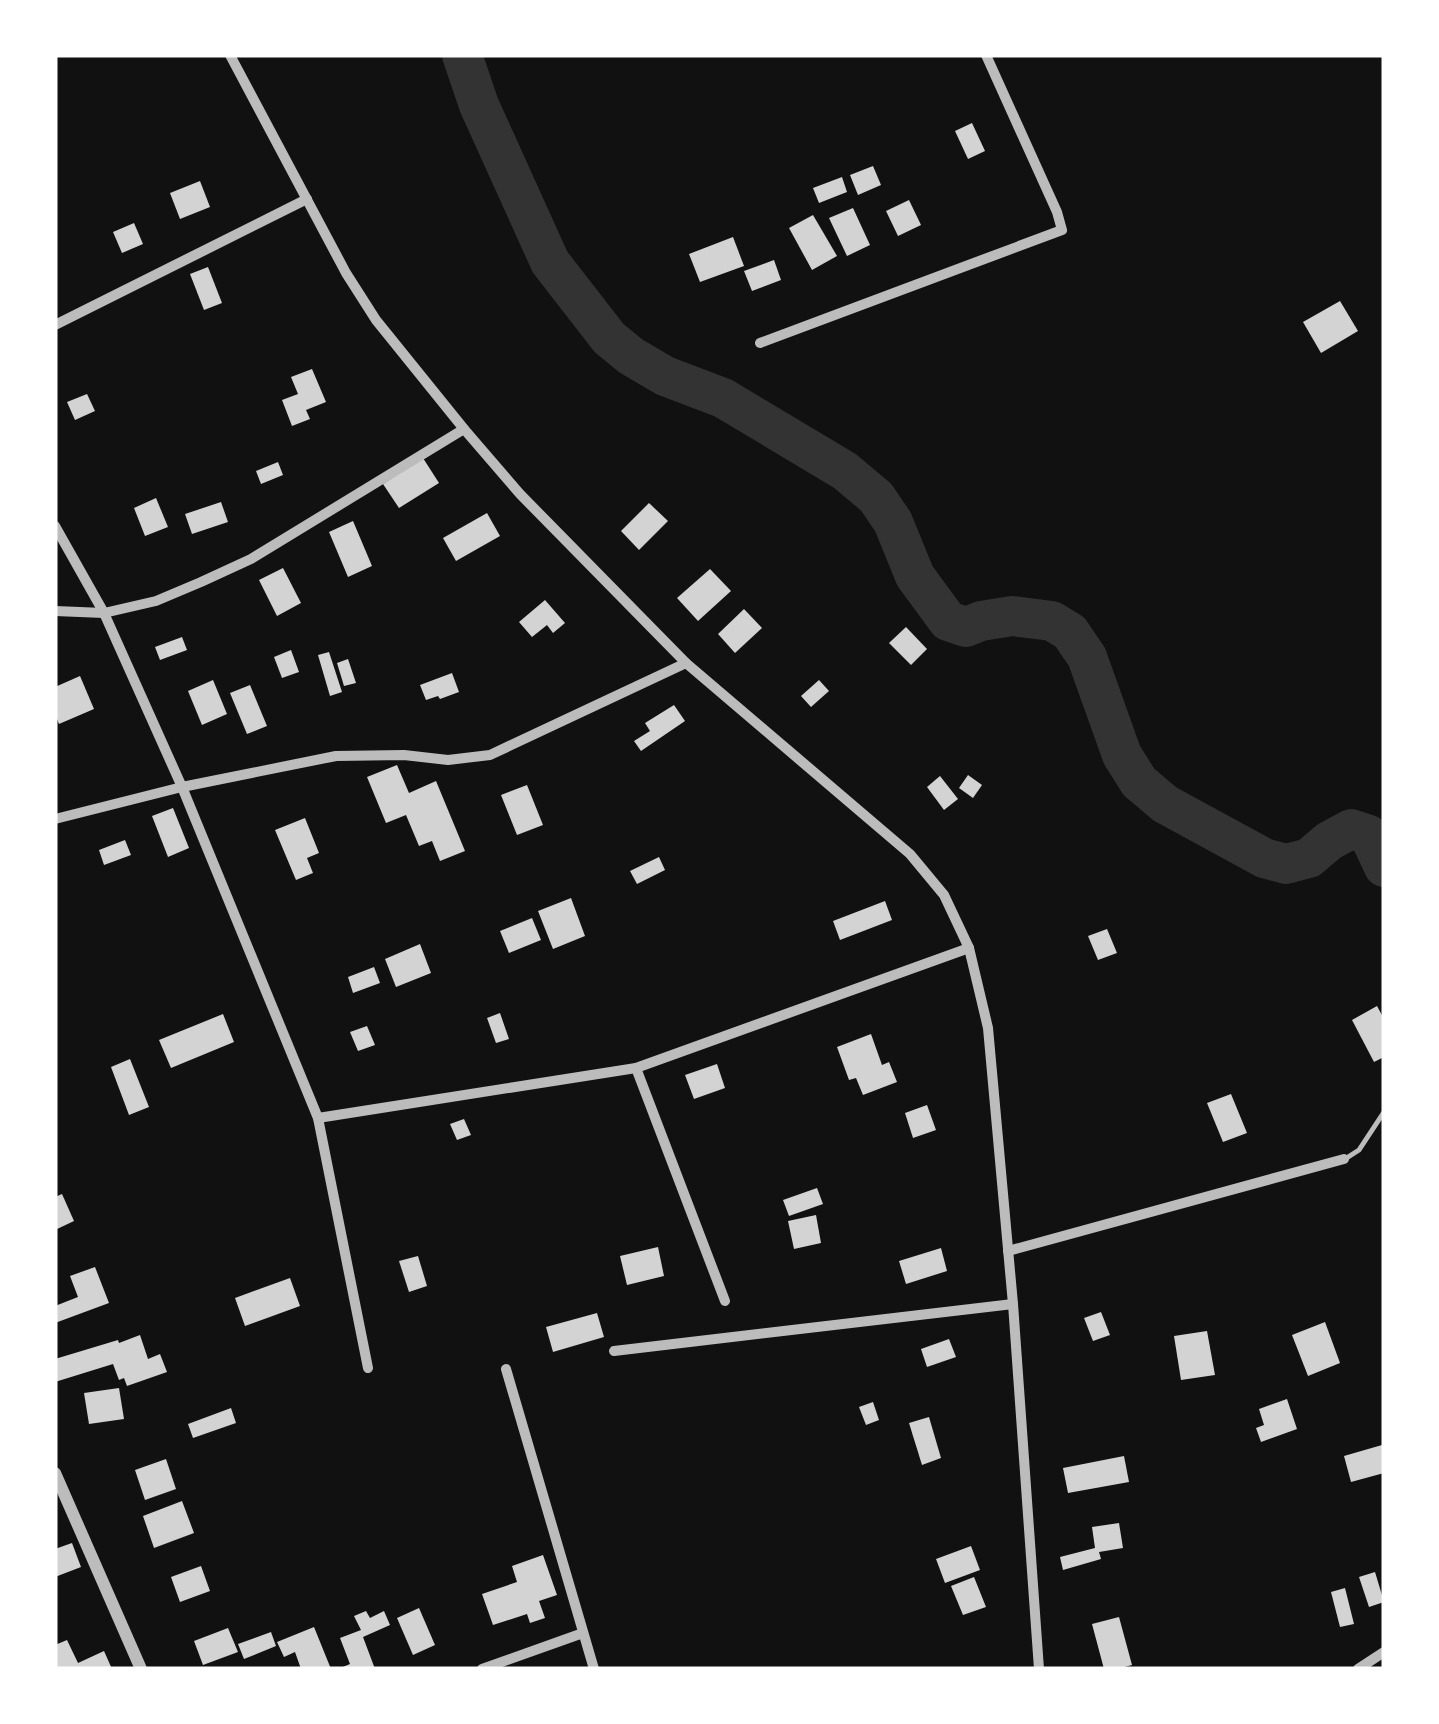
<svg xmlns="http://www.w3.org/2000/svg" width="1439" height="1724" font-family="Signika,sans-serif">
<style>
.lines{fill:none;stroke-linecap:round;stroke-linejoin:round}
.river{stroke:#333;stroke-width:40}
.building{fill:#d3d3d3}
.service{stroke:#bcbcbc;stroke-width:5}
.minor{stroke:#bcbcbc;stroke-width:10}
.tertiary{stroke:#bcbcbc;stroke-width:12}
</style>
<rect width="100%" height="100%" fill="#111"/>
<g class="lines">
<path class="river" d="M462,55L479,105L550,262L609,338L631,356L665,376L723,398L845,471L876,497L893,522L915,576L948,621L966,627L981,621L1012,616L1052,621L1070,632L1087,657L1122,755L1139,782L1165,804L1264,858L1286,864L1309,858L1329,841L1351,829L1369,835L1384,867"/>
</g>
<g class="building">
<path d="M972,123L985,151L968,159L955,131Z"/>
<path d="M873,166L881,185L858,195L850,175Z"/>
<path d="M842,177L847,192L819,203L813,188Z"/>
<path d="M200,181L210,207L180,219L170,193Z"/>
<path d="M909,200L921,225L898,236L886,211Z"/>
<path d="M853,208L870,245L847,256L829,218Z"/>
<path d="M813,215L837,256L812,270L789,228Z"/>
<path d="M134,223L143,244L122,253L113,232Z"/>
<path d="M733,237L744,266L700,282L689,254Z"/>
<path d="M774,260L781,280L752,291L744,271Z"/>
<path d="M208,267L222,303L204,310L190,274Z"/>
<path d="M1340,301L1358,331L1321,353L1303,322Z"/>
<path d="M312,369L326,402L306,410L310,419L292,426L282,400L298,394L291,377Z"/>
<path d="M87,394L95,411L75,420L67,402Z"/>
<path d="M423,458L439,483L399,508L383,484Z"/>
<path d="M278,462L283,475L261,484L256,471Z"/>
<path d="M156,498L168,527L145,536L134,508Z"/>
<path d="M221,502L228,522L192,534L185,514Z"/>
<path d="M649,503L668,521L639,550L621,531Z"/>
<path d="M487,513L500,536L456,561L443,538Z"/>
<path d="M353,521L372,566L348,577L329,532Z"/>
<path d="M283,568L301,603L277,616L259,580Z"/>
<path d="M710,569L731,591L698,621L677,598Z"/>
<path d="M545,600L565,623L553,633L547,625L532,637L519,622Z"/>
<path d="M744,609L762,628L735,653L718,634Z"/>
<path d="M906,627L927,649L911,665L889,643Z"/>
<path d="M182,637L187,650L160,660L155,647Z"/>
<path d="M291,650L299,672L282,678L274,657Z"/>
<path d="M329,652L342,692L330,696L318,655Z"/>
<path d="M348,659L356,683L344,686L337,663Z"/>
<path d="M452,673L459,692L440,699L438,696L426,700L420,685Z"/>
<path d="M80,676L94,709L59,724L55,714V687Z"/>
<path d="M213,680L227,714L202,725L188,691Z"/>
<path d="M819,680L829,691L811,707L801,696Z"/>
<path d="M250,685L267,726L247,734L230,693Z"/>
<path d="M674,705L685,721L641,751L634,741L650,731L645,723Z"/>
<path d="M397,765L409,793L436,781L465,851L440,861L432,841L419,846L406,815L386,823L367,777Z"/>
<path d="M968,775L982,785L973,798L959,788Z"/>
<path d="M940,776L958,799L944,810L927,787Z"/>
<path d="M527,785L543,825L517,835L501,795Z"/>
<path d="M173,808L189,848L168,857L152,816Z"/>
<path d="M305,818L319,853L307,858L313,873L296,880L275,830Z"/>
<path d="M125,840L131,855L104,865L99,850Z"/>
<path d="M659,857L665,870L637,884L630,871Z"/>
<path d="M571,898L585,936L553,949L538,911Z"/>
<path d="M885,901L892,920L840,940L833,921Z"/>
<path d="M532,918L541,940L509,953L500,931Z"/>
<path d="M1107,929L1117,953L1098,960L1088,936Z"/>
<path d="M420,944L431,973L396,987L385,959Z"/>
<path d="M374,967L380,983L353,993L348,977Z"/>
<path d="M1377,1006L1384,1019V1057L1374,1062L1352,1020Z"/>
<path d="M500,1013L509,1039L496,1043L487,1018Z"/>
<path d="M223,1014L234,1042L171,1068L159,1040Z"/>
<path d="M367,1026L375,1045L358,1051L350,1032Z"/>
<path d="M871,1034L882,1065L889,1062L897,1082L863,1095L856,1078L849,1080L837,1047Z"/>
<path d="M130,1059L149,1107L129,1115L111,1067Z"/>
<path d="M717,1064L725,1088L694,1099L685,1075Z"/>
<path d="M1231,1094L1247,1133L1223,1142L1207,1103Z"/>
<path d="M927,1105L936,1130L913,1138L905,1113Z"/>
<path d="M464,1119L471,1135L457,1140L450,1124Z"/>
<path d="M817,1188L823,1204L789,1216L783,1200Z"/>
<path d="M62,1194L74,1221L55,1230V1197Z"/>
<path d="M816,1215L821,1243L794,1249L788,1221Z"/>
<path d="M658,1247L664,1276L627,1285L620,1256Z"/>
<path d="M941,1248L947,1271L906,1284L899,1261Z"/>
<path d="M418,1256L427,1286L409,1292L399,1261Z"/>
<path d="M95,1267L109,1303L55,1323V1306L78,1297L70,1276Z"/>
<path d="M290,1278L300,1306L245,1326L235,1298Z"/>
<path d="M1101,1312L1110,1335L1093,1341L1084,1318Z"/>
<path d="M597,1313L604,1337L553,1352L546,1327Z"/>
<path d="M1325,1322L1340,1363L1308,1376L1292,1335Z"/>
<path d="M1207,1331L1215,1375L1181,1380L1174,1336Z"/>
<path d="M140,1335L148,1359L160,1354L167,1372L127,1386L124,1378L119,1380L113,1364L55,1382V1359L118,1340L119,1343Z"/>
<path d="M949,1339L956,1357L927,1367L921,1349Z"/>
<path d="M119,1388L124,1419L89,1424L84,1393Z"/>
<path d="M1287,1399L1297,1429L1261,1442L1256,1428L1264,1425L1259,1409Z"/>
<path d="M873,1402L879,1420L866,1425L859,1407Z"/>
<path d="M231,1408L236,1423L193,1438L188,1424Z"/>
<path d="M929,1417L941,1458L922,1465L909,1423Z"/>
<path d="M1382,1445L1384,1473L1351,1482L1344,1456Z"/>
<path d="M1124,1456L1129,1482L1068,1493L1063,1468Z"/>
<path d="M166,1459L176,1489L145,1500L135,1470Z"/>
<path d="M182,1501L194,1533L154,1548L143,1516Z"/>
<path d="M1119,1523L1123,1548L1099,1552L1101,1559L1063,1570L1060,1557L1095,1548L1092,1527Z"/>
<path d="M72,1543L81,1567L55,1577V1549Z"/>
<path d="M971,1546L980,1570L945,1583L936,1559Z"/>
<path d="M543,1555L557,1595L539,1601L545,1618L530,1623L527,1614L493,1625L482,1594L517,1582L512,1566Z"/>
<path d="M201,1566L210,1591L180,1602L171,1577Z"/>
<path d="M1375,1572L1384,1602L1369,1607L1359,1577Z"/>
<path d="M974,1577L986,1607L963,1615L951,1586Z"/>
<path d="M1345,1588L1354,1624L1340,1627L1331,1592Z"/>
<path d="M419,1608L435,1645L413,1655L397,1618Z"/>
<path d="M366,1611L370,1618L384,1611L390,1625L363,1637L375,1669H338L350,1664L340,1638L361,1630L354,1616Z"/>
<path d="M1119,1617L1132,1665L1117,1669H1104L1092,1624Z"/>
<path d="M314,1627L331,1669H301L295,1652L284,1657L277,1642Z"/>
<path d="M228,1628L238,1652L203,1665L194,1641Z"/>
<path d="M271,1632L276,1646L244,1659L238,1644Z"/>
<path d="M67,1640L78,1663L104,1651L112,1669H55V1645Z"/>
</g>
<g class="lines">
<path class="service" d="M1345,1159L1359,1150L1384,1112"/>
<g class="minor">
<path d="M230,55L346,273L376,320L464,429L520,494L686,663L910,854L944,895L969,948L988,1028L1013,1304L1039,1669"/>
<path d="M55,325L307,199"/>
<path d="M760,343L1062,230L1057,212L986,55"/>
<path d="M55,526L104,613L182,787L318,1118L368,1368"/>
<path d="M55,611L104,613L156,601L201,582L251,559L464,429"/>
<path d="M55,819L182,787L336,756L404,755L448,760L490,755L686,663"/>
<path d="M636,1068L725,1301"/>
<path d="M318,1118L636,1068L969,948"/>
<path d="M1008,1251L1344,1159"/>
<path d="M614,1351L1013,1304"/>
<path d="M506,1369L594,1669"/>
<path d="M482,1669L583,1633"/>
<path d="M1358,1669L1384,1652"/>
</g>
<path class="tertiary" d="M55,1473L141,1669"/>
</g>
<rect width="1439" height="1724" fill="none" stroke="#ffffff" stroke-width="115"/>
</svg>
